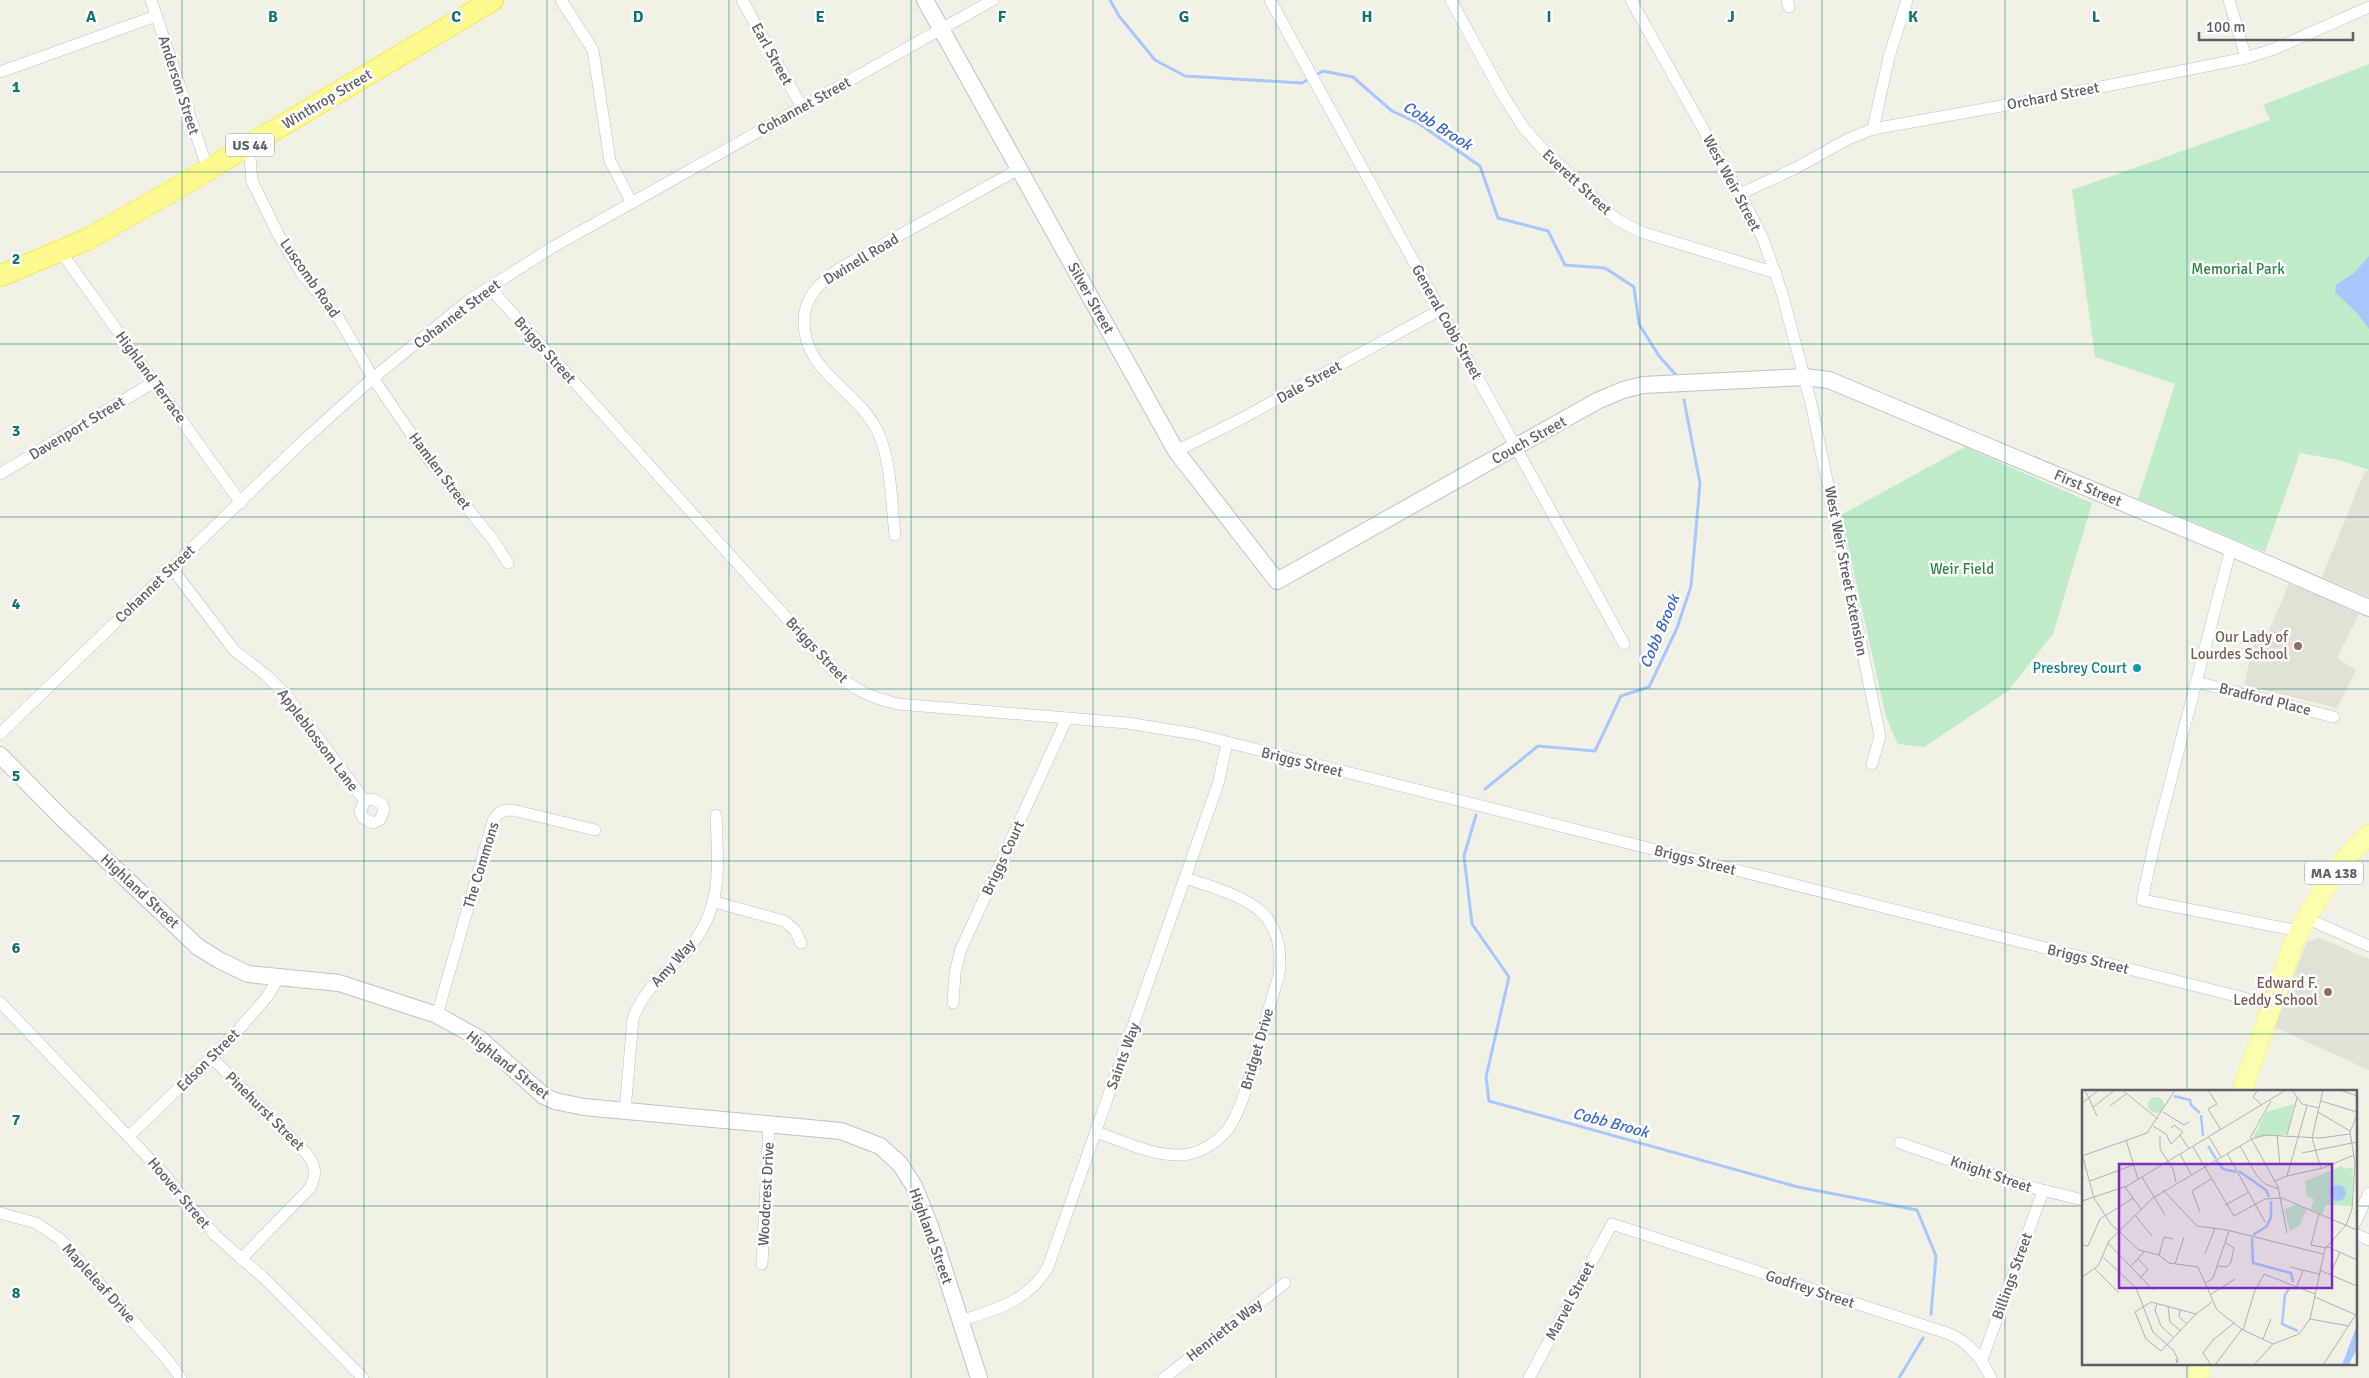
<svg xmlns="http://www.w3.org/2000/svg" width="2369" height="1378" font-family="Signika,sans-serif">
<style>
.education{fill:#e1e1d5}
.green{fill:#c0ebc9}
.water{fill:#a8c7ff}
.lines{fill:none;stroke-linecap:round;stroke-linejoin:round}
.stream{stroke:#a8c7ff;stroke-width:3}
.street-casing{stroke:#bfc1c8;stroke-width:12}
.secondary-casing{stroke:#c0c2ca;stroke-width:18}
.primary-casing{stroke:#fff351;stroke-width:20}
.highway-casing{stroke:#f7dd00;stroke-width:22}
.street{stroke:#fff;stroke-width:11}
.secondary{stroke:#fff;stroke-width:16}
.primary{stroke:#fbffad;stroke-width:19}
.highway{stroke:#fffa8f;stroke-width:21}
.grid{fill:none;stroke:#0f766e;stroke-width:1;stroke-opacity:0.55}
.education-dot{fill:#8d6e63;stroke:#fff;stroke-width:2}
.culture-dot{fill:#0f9aa8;stroke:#fff;stroke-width:2}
.labels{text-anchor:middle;stroke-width:5;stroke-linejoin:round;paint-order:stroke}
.shield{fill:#fff;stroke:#8e9095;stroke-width:1}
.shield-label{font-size:14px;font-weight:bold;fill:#5d6068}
.street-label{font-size:15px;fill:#5d6068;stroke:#fff}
.park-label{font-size:15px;fill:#2d8744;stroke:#fff}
.education-label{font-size:15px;fill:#785e54;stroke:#fff;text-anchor:end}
.culture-label{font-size:15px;fill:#0d838f;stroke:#fff;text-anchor:end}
.water-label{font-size:16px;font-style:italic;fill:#3d66d0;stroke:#fff}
.inset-river{fill:none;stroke:#a8c7ff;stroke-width:2.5}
.inset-road{fill:none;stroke:#b2b3b0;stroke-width:1}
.view{fill:#7b2cbf;fill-opacity:0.15;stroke:#7b2cbf;stroke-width:2.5}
.inset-edge{fill:none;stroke:#5d6068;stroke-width:2.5}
.grid-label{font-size:16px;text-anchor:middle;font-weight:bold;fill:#0f766e;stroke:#fff;stroke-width:5;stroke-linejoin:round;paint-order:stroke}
</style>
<rect width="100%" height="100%" fill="#f1f1e6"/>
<g class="education">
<path d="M2369,470V597L2322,577L2365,471Z"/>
<path d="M2289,583L2359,614L2337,658L2356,670L2337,708L2244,685L2257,630L2268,633Z"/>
<path d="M2320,938L2369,959V1070L2274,1027L2307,942Z"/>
</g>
<g class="green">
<path d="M2369,64V470L2339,460L2300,453L2265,552L2138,499L2175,384L2095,357L2072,190L2270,120L2263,105Z"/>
<path d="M1965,447L2092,503L2053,634L2008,691L1924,747L1898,744L1886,717L1841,515Z"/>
</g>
<path class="water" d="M2369,256V329L2358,314L2335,292L2336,285L2354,273Z"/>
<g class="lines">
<g class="stream">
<path d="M1110,0L1119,16L1155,60L1185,76L1302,83L1323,71L1353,77L1392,111L1418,123L1480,166L1498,218L1548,231L1565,265L1605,268L1634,287L1639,324L1659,356L1677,376"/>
<path d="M1485,789L1538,746L1595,751L1621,696L1649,687L1677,628L1691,586L1700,483L1684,400"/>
<path d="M1476,815L1464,856L1472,924L1509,977L1486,1077L1489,1101L1798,1187L1917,1210L1936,1256L1931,1314"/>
<path d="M1899,1378L1923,1338"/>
</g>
<g class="street-casing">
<g id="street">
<path d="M151,0L208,170"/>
<path d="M561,0L593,50L610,161L632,203"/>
<path d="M742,0L802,107"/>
<path d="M1270,0L1624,644"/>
<path d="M1451,0L1501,92L1523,127L1540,146L1616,219L1641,232L1776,273"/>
<path d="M1631,0L1748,209L1763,239L1782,293L1811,403L1880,736L1872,764"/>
<path d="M1787,0L1789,7"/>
<path d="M2229,0L2246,58"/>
<path d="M0,72L156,16"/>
<path d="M1873,129L1889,57L1907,0"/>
<path d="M249,146L252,181L278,234L302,274L338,317L373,378L431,463L494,541L508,563"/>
<path d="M1740,194L1796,168L1848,139L1873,129L2051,97L2246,58L2274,49L2369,7"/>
<path d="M61,252L241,503"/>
<path d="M489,287L835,672C853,690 873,698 898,704L1127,723L1195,734L2272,1005"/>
<path d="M1176,451L1239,420L1440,310"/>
<path d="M0,474L154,382"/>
<path d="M895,535C891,502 892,461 877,430C857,390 804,372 804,322C804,297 819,284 837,270L1019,169"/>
<path d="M2231,548L2155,841L2142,900L2299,931"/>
<path d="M171,567L234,650L267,676L287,696L365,801L360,811L363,818L373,823L380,820L384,810L382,804L372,799L365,801"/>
<path d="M2196,682L2334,717"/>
<path d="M0,734L302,442L373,378L468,301L553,247L993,0"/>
<path d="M715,902L784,921L795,930L801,943"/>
<path d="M2306,918L2369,946"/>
<path d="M0,1002L164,1174L215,1235L266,1280L363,1378"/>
<path d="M953,1003L955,973L961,949L1067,718"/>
<path d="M437,1015L493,821C498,812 502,810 513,810L595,830"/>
<path d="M212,1058L306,1153C316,1165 317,1175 310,1188L241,1259"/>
<path d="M625,1111L633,1019C642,992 663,975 682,956C724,912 718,870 716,815"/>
<path d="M1096,1132C1123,1141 1152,1156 1180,1155C1200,1155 1224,1139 1233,1121C1243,1103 1248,1082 1253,1063C1262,1034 1270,1004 1279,975C1287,905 1240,897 1186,878"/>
<path d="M129,1136L233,1036L267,997L279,976"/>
<path d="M1900,1143L2018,1184L2083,1200"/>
<path d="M0,1213L36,1223L60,1239L166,1358L181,1378"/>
<path d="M2355,1223L2369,1193"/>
<path d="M2355,1234L2369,1240"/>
<path d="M762,1264L769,1124"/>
<path d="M961,1321C996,1309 1029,1301 1048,1267L1218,784L1227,743"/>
<path d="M1982,1360L2043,1191"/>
<path d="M1164,1378L1285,1283"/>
<path d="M1529,1378L1612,1224L1950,1334C1971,1344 1981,1358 1991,1378"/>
</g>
</g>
<g class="secondary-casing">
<g id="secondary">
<path d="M925,0L1176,451L1277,581L1597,401L1623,390L1643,385L1805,377L1829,380L2231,548L2369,608"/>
<path d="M0,755L60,816L198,947L219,960L248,974L339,983L437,1015L480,1039L544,1096L555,1101L584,1107L841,1131L880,1146L900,1164L914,1186L930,1226L979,1378"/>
</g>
</g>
<g class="primary-casing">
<g id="primary">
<path d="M2242,1092L2294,942L2306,918L2344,860L2369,834"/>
<path d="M2198,1378L2201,1364"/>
</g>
</g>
<g class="highway-casing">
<path id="highway" d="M0,276L86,240L167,194L493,0"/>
</g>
<use href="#street" class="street"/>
<use href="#secondary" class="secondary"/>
<use href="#primary" class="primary"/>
<use href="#highway" class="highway"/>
</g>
<path class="grid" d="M182,0V1378M364,0V1378M547,0V1378M729,0V1378M911,0V1378M1093,0V1378M1276,0V1378M1458,0V1378M1640,0V1378M1822,0V1378M2005,0V1378M2187,0V1092M0,172H2369M0,344H2369M0,517H2369M0,689H2369M0,861H2369M0,1034H2369M0,1206H2083M2355,1206H2369M2187,1364V1378"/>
<g class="education-dot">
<circle cx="2298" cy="646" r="5"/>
<circle cx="2328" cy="992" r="5"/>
</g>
<circle class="culture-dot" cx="2137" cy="668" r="5"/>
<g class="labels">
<g class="shield">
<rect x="226" y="133.5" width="48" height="23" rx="4"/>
<rect x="2305" y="861.5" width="58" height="23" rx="4"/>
</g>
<g class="shield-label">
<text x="250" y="150">US 44</text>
<text x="2334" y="878">MA 138</text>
</g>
<g class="street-label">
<text transform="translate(772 54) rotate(61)" y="5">Earl Street</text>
<text transform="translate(179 85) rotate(72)" y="5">Anderson Street</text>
<text transform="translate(2053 96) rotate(-11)" y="5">Orchard Street</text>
<text transform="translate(327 99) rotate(-31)" y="5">Winthrop Street</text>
<text transform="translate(804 106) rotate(-29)" y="5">Cohannet Street</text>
<text transform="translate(1577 182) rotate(43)" y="5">Everett Street</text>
<text transform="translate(1732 183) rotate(62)" y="5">West Weir Street</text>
<text transform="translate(861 259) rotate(-31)" y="5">Dwinell Road</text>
<text transform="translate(310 278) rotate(55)" y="5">Luscomb Road</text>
<text transform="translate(1091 298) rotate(61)" y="5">Silver Street</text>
<text transform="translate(457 314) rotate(-37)" y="5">Cohannet Street</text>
<text transform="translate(1447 322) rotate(61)" y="5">General Cobb Street</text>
<text transform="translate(545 350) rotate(48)" y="5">Briggs Street</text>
<text transform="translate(151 377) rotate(54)" y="5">Highland Terrace</text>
<text transform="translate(1309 382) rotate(-29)" y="5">Dale Street</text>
<text transform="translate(77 428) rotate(-31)" y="5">Davenport Street</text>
<text transform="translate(1529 440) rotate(-29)" y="5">Couch Street</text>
<text transform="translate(440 471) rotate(53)" y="5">Hamlen Street</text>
<text transform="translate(2088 488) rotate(23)" y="5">First Street</text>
<text transform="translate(1846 571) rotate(79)" y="5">West Weir Street Extension</text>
<text transform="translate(155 584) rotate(-44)" y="5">Cohannet Street</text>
<text transform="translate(817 650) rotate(47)" y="5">Briggs Street</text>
<text transform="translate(2265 699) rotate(14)" y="5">Bradford Place</text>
<text transform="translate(318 740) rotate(53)" y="5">Appleblossom Lane</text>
<text transform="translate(1302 762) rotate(14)" y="5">Briggs Street</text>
<text transform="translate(1003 858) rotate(-65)" y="5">Briggs Court</text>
<text transform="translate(1695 860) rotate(14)" y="5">Briggs Street</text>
<text transform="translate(481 865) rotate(-73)" y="5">The Commons</text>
<text transform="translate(140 891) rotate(43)" y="5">Highland Street</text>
<text transform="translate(2088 959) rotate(14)" y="5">Briggs Street</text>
<text transform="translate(673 963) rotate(-48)" y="5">Amy Way</text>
<text transform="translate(1257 1049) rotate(-74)" y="5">Bridget Drive</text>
<text transform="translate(1123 1056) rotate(-70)" y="5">Saints Way</text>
<text transform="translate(208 1060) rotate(-45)" y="5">Edson Street</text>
<text transform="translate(508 1065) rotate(38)" y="5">Highland Street</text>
<text transform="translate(265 1111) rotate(45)" y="5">Pinehurst Street</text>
<text transform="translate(1991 1174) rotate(19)" y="5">Knight Street</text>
<text transform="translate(179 1193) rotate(50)" y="5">Hoover Street</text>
<text transform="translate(766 1194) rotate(-87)" y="5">Woodcrest Drive</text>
<text transform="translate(931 1236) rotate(70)" y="5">Highland Street</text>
<text transform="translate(2012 1276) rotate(-70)" y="5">Billings Street</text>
<text transform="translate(99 1283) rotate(48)" y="5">Mapleleaf Drive</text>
<text transform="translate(1810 1289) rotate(18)" y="5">Godfrey Street</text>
<text transform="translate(1570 1301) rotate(-62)" y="5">Marvel Street</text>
<text transform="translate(1224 1330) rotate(-38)" y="5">Henrietta Way</text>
</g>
<g class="park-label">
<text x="2238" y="274">Memorial Park</text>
<text x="1962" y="574">Weir Field</text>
</g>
<g class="education-label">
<text x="2288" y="642">Our Lady of<tspan x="2288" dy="17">Lourdes School</tspan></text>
<text x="2318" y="988">Edward F.<tspan x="2318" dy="17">Leddy School</tspan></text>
</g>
<g class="culture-label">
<text x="2127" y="673">Presbrey Court</text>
</g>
<g class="water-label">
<text transform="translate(1438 125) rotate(32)" y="6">Cobb Brook</text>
<text transform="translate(1659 631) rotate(-67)" y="6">Cobb Brook</text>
<text transform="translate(1611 1122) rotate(15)" y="6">Cobb Brook</text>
</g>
</g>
<g transform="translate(2082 1090)">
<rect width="275" height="275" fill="#f1f1e6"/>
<path d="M66 15a8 8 0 1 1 16 0a8 8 0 1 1-16 0ZM212,14L205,44L171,48L184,22ZM260,76L262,79L271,77L270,116L244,115L240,124L229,119L232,109L225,106L223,91ZM214,114L225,119L217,136L208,141L202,120Z" fill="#c0ebc9"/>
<path d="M248 103a8 8 0 1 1 16 0a8 8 0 1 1-16 0ZM275,235V259L267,274L260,275Z" fill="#a8c7ff"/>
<path class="inset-river" d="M92,6L108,10L109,15L118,23M119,25L121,46M126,56L134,69M135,71L141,79L154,82M157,81L184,100L187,107M171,145L185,136L189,127V111M170,148L171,173L209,183L211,192M208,197L203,205L200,234L216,241"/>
<path class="inset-road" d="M3,0L15,26M40,0L76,29M126,0L135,14L126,19L139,40M176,0L171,7L180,15M210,0L220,14L237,18M258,0L275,6M239,11L275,22M0,13L17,0M28,16L44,4M11,17L33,0M81,22L102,35L107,32M236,22L268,41M71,36L84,44L89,54L101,42L92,35L89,38M98,45L107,59M195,45L198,75M205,45L215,8M78,46V59L91,79L94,92M127,47L139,67M168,48L189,11M169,48L196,97L205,143M44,50L56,89M158,56L175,86L183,94L197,99M111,57L152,126L183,109L200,108L275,140M145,63L183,132M220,63L275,52M0,64L12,108L29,134L57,160L77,165L87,173L116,177L135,220L161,240L191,254M98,64L109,84M0,66L65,43L93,0M239,79L230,48L241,0M205,86L225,16M60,87L83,125M8,91L51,75M193,91L205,86L241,78L272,65M43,97L59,119M81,100L115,136L145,140L241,164M0,111L45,96L204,0M143,115L167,102M118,122L110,101L129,89M237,123L229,155L244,158M53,125L70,146M26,153L71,200M0,155L6,156L18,129L51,108M244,156L275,170M123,164L133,138M77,165L82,147L91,149M21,167L54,198L71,242L92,261L96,270L95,273L94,269M56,169L66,179L59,187M93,174L102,147M49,176L62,162M136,176L145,177L149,172L152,158L144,153M208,177L237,184M13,179L37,203M237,180L275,196M248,185L258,162M0,187L16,176L27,151L71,108L170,49L182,45L238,48L268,44M124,193L131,188L147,141M215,196L221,181M128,205L153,189M233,207L274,225M75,213L73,220L79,236L92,248M86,217L88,232L99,241M98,220L97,227L105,234M114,224L79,261L64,249L53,222L69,212L114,224L130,212M228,229L267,236M161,240L172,203L182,184L233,204M181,249L189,229M129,275L121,263L131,250L152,233M133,275L160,239M172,275L191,254L217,244L228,229L243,159L264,135L270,119L273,73L268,42L275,25M241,275L275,223"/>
<path class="view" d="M37,74H250V198H37Z"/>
<rect width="275" height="275" class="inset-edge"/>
</g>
<g class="grid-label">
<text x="91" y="22">A</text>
<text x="273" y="22">B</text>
<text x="456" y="22">C</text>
<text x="638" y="22">D</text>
<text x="820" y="22">E</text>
<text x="1002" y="22">F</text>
<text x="1184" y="22">G</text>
<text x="1367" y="22">H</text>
<text x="1549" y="22">I</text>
<text x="1731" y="22">J</text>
<text x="1913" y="22">K</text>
<text x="2096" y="22">L</text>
<text x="16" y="92">1</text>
<text x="16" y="264">2</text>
<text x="16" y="436">3</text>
<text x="16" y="609">4</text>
<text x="16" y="781">5</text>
<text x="16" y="953">6</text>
<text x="16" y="1125">7</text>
<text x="16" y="1298">8</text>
</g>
<path d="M2199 32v8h154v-8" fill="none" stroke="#5d6068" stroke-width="2.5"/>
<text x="2206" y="32" font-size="15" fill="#5d6068" stroke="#ffffff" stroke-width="4" paint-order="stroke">100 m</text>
</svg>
